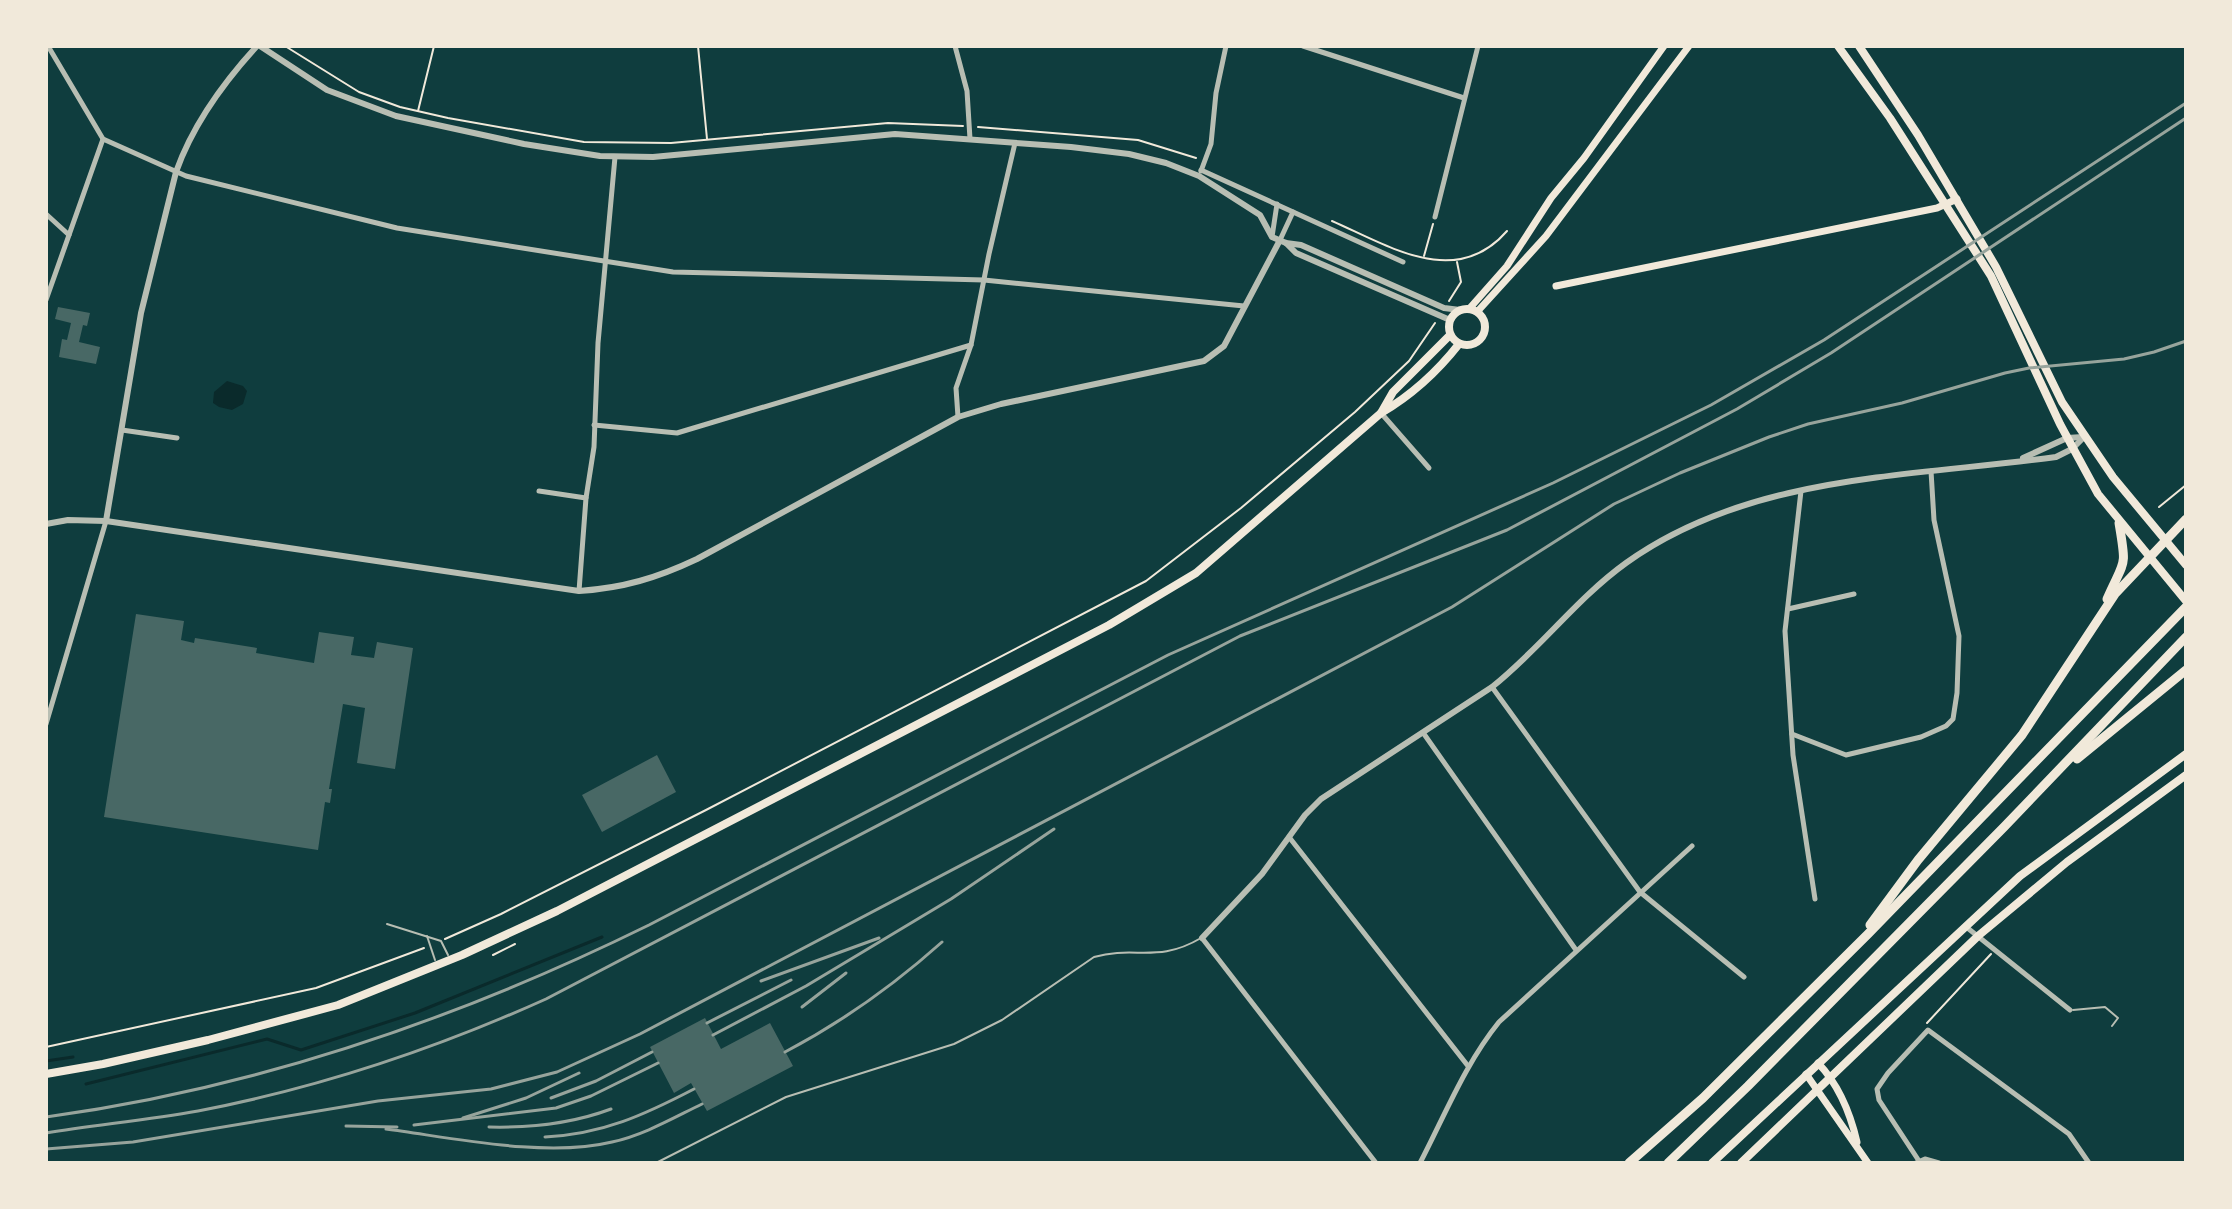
<svg xmlns="http://www.w3.org/2000/svg" width="2232" height="1209" font-family="'DM Sans',sans-serif">
<style>
.water{fill:#0a2a2b}
.lines{fill:none;stroke-linecap:round;stroke-linejoin:round}
.stream{stroke:#0a2a2b;stroke-width:3}
.building{fill:#486865}
.path{stroke:#f1e9da;stroke-width:2}
.service{stroke:#b8beb3;stroke-width:2}
.minor{stroke:#b8beb3;stroke-width:5}
.tertiary{stroke:#b8beb3;stroke-width:6}
.secondary{stroke:#f1e9da;stroke-width:7}
.primary{stroke:#f1e9da;stroke-width:8}
.motorway{stroke:#f1e9da;stroke-width:9}
.rail{stroke:#97a49c;stroke-width:3}
</style>
<rect width="100%" height="100%" fill="#0f3d3e"/>
<path class="water" d="M227,381L243,386L247,391L243,404L232,410L219,407L213,403L214,392Z"/>
<g class="lines">
<g class="stream">
<path d="M46,1061L73,1057"/>
<path d="M86,1084L267,1039L301,1050L415,1013L602,937"/>
</g>
</g>
<g class="building">
<path d="M58,307L90,313L87,326L83,325L79,342L100,347L96,364L59,357L62,339L67,340L71,323L55,319Z"/>
<path d="M136,614L184,621L181,640L194,643L195,638L257,648L256,653L314,663L319,632L354,637L351,655L374,658L377,642L413,648L395,769L357,763L365,708L343,704L329,789H332L330,803L325,802L318,850L104,817Z"/>
<path d="M657,755L676,792L602,832L582,795Z"/>
<path d="M705,1018L721,1049L770,1023L793,1066L707,1111L691,1083L674,1093L650,1047Z"/>
</g>
<g class="lines">
<g class="path">
<path d="M285,46L359,92L400,107L448,118L584,142L671,143L888,123L963,126"/>
<path d="M698,46L707,139"/>
<path d="M418,111L434,46"/>
<path d="M978,127L1138,140L1196,158"/>
<path d="M1332,221C1389,246 1456,290 1507,231"/>
<path d="M1424,256L1433,224"/>
<path d="M1449,301L1461,282L1457,262"/>
<path d="M2159,507L2186,485"/>
<path d="M445,939L501,914L706,810L1146,581L1241,508L1355,412L1409,361L1435,323"/>
<path d="M493,955L515,944"/>
<path d="M1927,1023L1991,954"/>
<path d="M46,1047L316,988L424,948"/>
</g>
<g class="service">
<path d="M387,924L441,941L448,955"/>
<path d="M427,936L435,960"/>
<path d="M2073,1010L2105,1007L2118,1018L2112,1026"/>
<path d="M656,1163L786,1097L954,1044L1002,1020L1094,957C1135,945 1157,964 1201,938"/>
</g>
<g class="minor">
<path d="M48,46L103,139L186,176L397,228L673,272L984,280L1244,306"/>
<path d="M955,46L967,91L970,139"/>
<path d="M1303,46L1464,98"/>
<path d="M1201,170L1403,262"/>
<path d="M1201,171L1211,144L1216,93L1226,46"/>
<path d="M46,214L69,235"/>
<path d="M1435,217L1478,46"/>
<path d="M1272,237L1277,204"/>
<path d="M1280,240L1293,212"/>
<path d="M46,300L103,139"/>
<path d="M1381,413L1429,468"/>
<path d="M958,417L956,388L971,345L989,254L1015,143"/>
<path d="M594,425L677,433L971,345"/>
<path d="M122,430L177,438"/>
<path d="M539,491L586,498"/>
<path d="M1801,491L1785,631L1793,755L1815,899"/>
<path d="M579,591L586,498L594,447L598,343L615,157"/>
<path d="M1788,609L1854,594"/>
<path d="M1492,687L1640,892L1744,977"/>
<path d="M46,724L106,521"/>
<path d="M1424,734L1576,950"/>
<path d="M1792,734L1846,755L1921,737L1946,726L1953,719L1957,693L1959,636L1934,520L1931,471"/>
<path d="M1289,837L1468,1066"/>
<path d="M1965,926L2070,1010"/>
<path d="M1202,938L1376,1163"/>
<path d="M1919,1161L1879,1100L1877,1089L1888,1073L1928,1030L2069,1134L2089,1163"/>
<path d="M1420,1163C1445,1115 1465,1064 1499,1022L1692,846"/>
<path d="M1916,1163L1925,1159L1939,1163"/>
</g>
<g class="tertiary">
<path d="M260,46L327,90L396,116L524,144L600,156L653,157L895,134L1071,147L1129,154L1166,163L1199,176L1260,215L1272,237L1286,243L1301,245L1444,308L1460,310"/>
<path d="M1286,243L1296,253L1450,320"/>
<path d="M2023,458L2067,438L2083,437"/>
<path d="M106,521L141,313L176,172C193,124 223,83 257,46"/>
<path d="M46,524L68,520L106,521L579,591C623,588 657,578 697,559L958,417L1001,404L1204,361L1224,346L1280,240"/>
<path d="M1202,938L1262,874L1305,815L1321,799L1492,687C1540,649 1576,599 1626,563C1750,474 1911,477 2056,457L2072,449L2084,437"/>
</g>
<g class="secondary">
<path d="M1556,286L1937,208L1957,199"/>
<path d="M1469,309L1507,266L1551,198L1584,158L1664,46"/>
<path d="M1477,312L1546,236L1689,46"/>
<path d="M1818,1063C1839,1085 1850,1112 1857,1142"/>
<path d="M1806,1074L1868,1163"/>
</g>
<g class="primary">
<path d="M1838,46L1890,118L1991,276L2060,424L2098,494L2186,601"/>
<path d="M1859,46L1918,135L1996,267L2062,402L2113,477L2186,565"/>
<circle cx="1467" cy="327" r="18"/>
<path d="M1381,413L1393,392L1450,335"/>
<path d="M46,1074L103,1064L208,1040L338,1005L462,955L557,911L1109,625L1196,573L1381,413C1412,395 1437,372 1459,344"/>
<path d="M1712,1163L2020,876L2186,754"/>
<path d="M1741,1163L1978,936L2067,862L2186,775"/>
</g>
<g class="motorway">
<path d="M2107,599C2125,558 2127,570 2119,523"/>
<path d="M2077,759L2186,670"/>
<path d="M1870,925L1918,860L2022,735L2115,594L2186,519"/>
<path d="M1629,1163L1703,1098L1868,934L2186,607"/>
<path d="M1668,1163L1748,1086L2004,827L2186,637"/>
</g>
<g class="rail">
<path d="M761,981L879,938"/>
<path d="M802,1007L846,973"/>
<path d="M707,1023L791,980"/>
<path d="M713,1035L806,986L951,899L1054,829"/>
<path d="M785,1052C842,1022 894,985 942,942"/>
<path d="M551,1098L596,1081L652,1052"/>
<path d="M46,1117C258,1088 458,1019 649,925L1168,655L1553,483L1711,405L1824,340L2186,103"/>
<path d="M463,1118L526,1098L579,1073"/>
<path d="M414,1125L556,1108L591,1096L658,1063"/>
<path d="M346,1126L397,1127"/>
<path d="M489,1127C531,1128 571,1124 611,1109"/>
<path d="M386,1129C454,1138 546,1158 612,1142C644,1135 673,1118 702,1104"/>
<path d="M46,1133C96,1125 147,1120 198,1111C318,1088 435,1049 546,999L1240,636L1507,530L1737,409L1831,353L2186,118"/>
<path d="M545,1137C603,1134 644,1115 694,1089"/>
<path d="M46,1149L133,1142L378,1101L491,1089L557,1072L640,1034L1452,607L1614,504L1680,473L1769,437L1808,424L1902,403L2005,373L2029,368L2124,359L2154,352L2186,341"/>
</g>
</g>
<rect width="2232" height="1209" fill="none" stroke="#f1e9da" stroke-width="96"/>
</svg>
